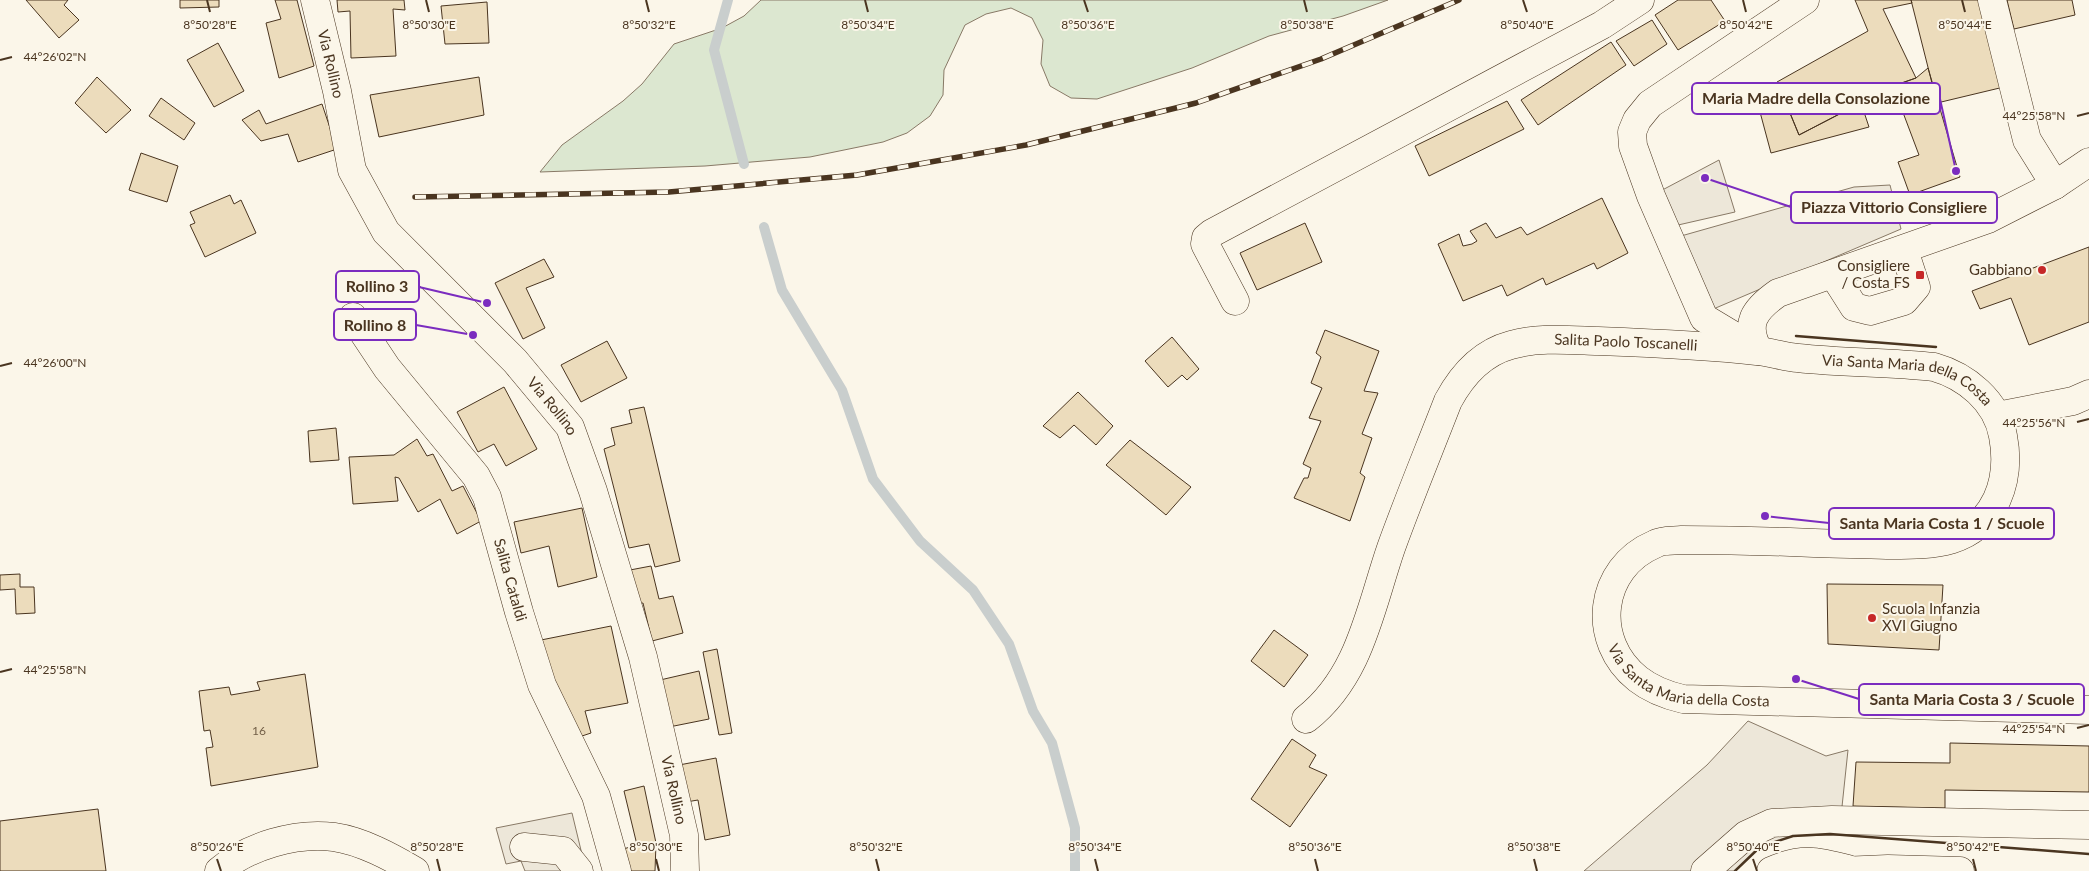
<svg xmlns="http://www.w3.org/2000/svg" width="2089" height="871" font-family="Lato,sans-serif">
	<rect width="100%" height="100%" fill="#fbf6e9"/>
	<path fill="#dce7d0" stroke="#887966" d="M 761,0 L 1388,0 L 1343,16 L 1269,36 L 1192,68 L 1097,99 L 1071,98 L 1050,86 L 1041,64 L 1043,40 L 1032,18 L 1011,8 L 986,14 L 965,25 L 944,70 L 943,95 L 930,116 L 907,133 L 883,142 L 810,157 L 705,166 L 540,172 L 562,145 L 623,101 L 642,84 L 674,44 L 722,28 L 744,16 Z"/>
	<path fill="#ede7d9" stroke="#887966" d="M 1719,160 L 1735,212 L 1665,228 L 1651,196 Z
		M 1890,185 L 1901,229 L 1711,310 L 1681,236 L 1854,187 Z
		M 1748,721 L 1826,756 L 1848,750 L 1839,835 L 1793,836 L 1760,847 L 1735,871 L 1584,871 L 1707,765 Z
		M 572,813 L 586,871 L 525,871 L 521,861 L 506,864 L 496,828 Z"/>
	<g fill="none" stroke-linecap="round" stroke-linejoin="round">
		<path stroke="#c9cecd" stroke-width="10" d="M 728,0 L 714,50 L 744,164
			M 764,227 L 782,290 L 842,390 L 873,479 L 920,541 L 973,590 L 1009,644 L 1033,711 L 1052,743 L 1075,828 L 1075,871"/>
	</g>
	<path fill="#ecdcbc" stroke="#4a3520" d="M 26,0 L 68,0 L 64,5 L 79,20 L 59,38 Z
		M 180,0 L 219,0 L 219,7 L 180,8 Z
		M 275,0 L 297,0 L 314,66 L 279,78 L 266,23 L 281,19 Z
		M 337,0 L 404,0 L 405,10 L 393,9 L 396,56 L 351,58 L 350,11 L 338,12 Z
		M 1678,0 L 1711,0 L 1725,21 L 1678,50 L 1655,15 Z
		M 1855,0 L 1911,0 L 1912,3 L 1883,9 L 1916,78 L 1893,86 L 1799,135 L 1777,82 L 1868,31 Z
		M 1911,0 L 1986,0 L 2008,86 L 1937,103 Z
		M 2007,0 L 2072,0 L 2075,15 L 2014,29 Z
		M 487,2 L 489,43 L 445,44 L 441,6 Z
		M 1652,20 L 1667,44 L 1634,66 L 1616,41 Z
		M 1611,42 L 1626,65 L 1538,125 L 1521,100 Z
		M 218,43 L 244,91 L 214,107 L 187,60 Z
		M 1928,68 L 1960,177 L 1910,195 L 1898,162 L 1919,155 L 1893,86 L 1916,78 Z
		M 97,77 L 131,110 L 106,133 L 75,103 Z
		M 479,77 L 484,115 L 379,137 L 370,95 Z
		M 161,98 L 195,123 L 184,140 L 149,116 Z
		M 1507,101 L 1524,129 L 1429,176 L 1415,146 Z
		M 1786,103 L 1799,135 L 1861,103 L 1869,127 L 1771,153 L 1760,112 Z
		M 322,104 L 337,149 L 298,162 L 288,134 L 261,141 L 242,120 L 259,110 L 266,124 Z
		M 141,153 L 178,166 L 167,202 L 129,190 Z
		M 230,195 L 234,204 L 241,200 L 256,233 L 205,257 L 190,225 L 195,223 L 190,212 Z
		M 1602,198 L 1628,253 L 1597,269 L 1594,263 L 1546,285 L 1543,278 L 1507,296 L 1502,285 L 1463,301 L 1438,244 L 1459,234 L 1463,246 L 1472,244 L 1477,241 L 1470,231 L 1486,223 L 1496,238 L 1521,227 L 1527,235 Z
		M 1305,223 L 1322,262 L 1257,290 L 1240,253 Z
		M 2089,247 L 2089,322 L 2029,345 L 2011,298 L 1980,309 L 1972,291 Z
		M 544,259 L 554,277 L 526,288 L 545,328 L 523,339 L 495,283 Z
		M 1325,330 L 1379,351 L 1364,391 L 1378,393 L 1362,434 L 1372,438 L 1360,473 L 1365,477 L 1350,521 L 1294,498 L 1304,478 L 1308,478 L 1311,468 L 1303,464 L 1321,421 L 1309,418 L 1322,388 L 1311,383 L 1321,357 L 1316,353 Z
		M 1172,337 L 1199,369 L 1187,380 L 1182,375 L 1168,387 L 1145,361 Z
		M 607,341 L 627,378 L 581,402 L 561,365 Z
		M 504,387 L 537,449 L 506,466 L 494,444 L 478,452 L 457,412 Z
		M 1078,392 L 1113,426 L 1096,445 L 1074,425 L 1060,438 L 1043,426 Z
		M 644,407 L 680,561 L 655,567 L 649,544 L 629,548 L 604,449 L 615,445 L 611,428 L 632,423 L 629,410 Z
		M 336,428 L 339,460 L 310,462 L 308,431 Z
		M 417,439 L 427,456 L 433,454 L 452,491 L 463,486 L 481,521 L 457,534 L 440,499 L 418,512 L 399,478 L 395,477 L 398,501 L 353,504 L 349,457 L 394,455 Z
		M 1130,440 L 1191,487 L 1166,515 L 1106,465 Z
		M 582,508 L 597,577 L 558,587 L 549,546 L 521,553 L 514,522 Z
		M 651,566 L 659,599 L 673,596 L 683,633 L 652,641 L 643,603 L 637,604 L 630,570 Z
		M 20,574 L 20,587 L 34,587 L 35,613 L 16,614 L 15,589 L 0,590 L 0,575 Z
		M 1827,584 L 1943,585 L 1939,650 L 1828,644 Z
		M 611,626 L 628,703 L 585,711 L 591,733 L 576,738 L 536,641 Z
		M 1274,630 L 1308,655 L 1284,687 L 1251,661 Z
		M 717,649 L 732,733 L 719,735 L 703,652 Z
		M 699,671 L 709,719 L 669,727 L 660,680 Z
		M 305,674 L 318,767 L 211,786 L 206,748 L 213,747 L 210,730 L 204,731 L 199,691 L 229,687 L 231,695 L 260,690 L 257,682 Z
		M 1292,739 L 1316,755 L 1309,767 L 1327,775 L 1290,827 L 1251,799 Z
		M 1950,743 L 2089,746 L 2089,792 L 1945,790 L 1945,808 L 1853,806 L 1856,762 L 1950,763 Z
		M 716,758 L 730,835 L 705,840 L 698,800 L 686,802 L 679,765 Z
		M 644,786 L 656,843 L 655,871 L 627,871 L 620,850 L 637,845 L 624,791 Z
		M 98,809 L 106,871 L 0,871 L 0,821 Z"/>
	<g fill="none" stroke-linecap="round" stroke-linejoin="round">
		<defs>
			<g id="minor">
				<path id="s1" d="M 315,0 L 337,91 L 352,170 L 386,232 L 515,361 L 570,427 L 593,491 L 643,657 L 684,835 L 685,871"/>
				<path d="M 1992,0 L 2027,140 L 2055,185"/>
				<path d="M 1833,274 L 1854,307 L 1870,311 L 1904,301 L 1916,287 L 1904,250"/>
				<path d="M 1235,301 L 1205,244 L 1206,238 L 1212,233 L 1602,25 L 1640,0"/>
				<path id="s2" d="M 353,317 L 387,368 L 476,476 L 487,497 L 519,612 L 542,685 L 596,796 L 617,871"/>
				<path d="M 1754,348 L 1704,318 L 1651,196 L 1633,146 L 1632,132 L 1637,120 L 1650,104 L 1805,0"/>
				<path d="M 1759,351 C 1743,324 1755,309 1778,293 L 1988,219 L 2055,185 L 2089,162"/>
				<path d="M 1997,416 L 2073,401 L 2089,394"/>
				<path id="s3" d="M 1306,719 C 1360,677 1370,609 1391,548 C 1409,498 1429,450 1448,401 C 1462,375 1481,353 1511,345 C 1539,337 1569,340 1598,341 C 1651,343 1704,345 1757,351 C 1771,352 1784,357 1798,358 C 1843,363 1889,362 1934,367 C 1966,376 1997,401 2003,436 C 2007,457 2006,479 1997,499 C 1975,546 1932,545 1887,545 C 1862,544 1839,544 1814,543 C 1770,541 1726,540 1682,540 C 1673,541 1662,540 1655,544 C 1598,568 1590,641 1638,679 C 1652,690 1666,695 1683,699 L 2089,710"/>
				<path d="M 524,847 L 563,851 L 579,871"/>
				<path d="M 219,871 C 248,846 296,832 334,837 C 362,841 391,857 415,871"/>
				<path d="M 1705,871 L 1746,835 L 1772,823 L 1832,820 L 2089,825"/>
				<path d="M 1771,871 C 1801,857 1817,861 1848,869"/>
				<path d="M 1841,871 L 1888,869 L 1960,871"/>
			</g>
		</defs>
		<use href="#minor" stroke="#4a3520" stroke-width="29"/>
		<use href="#minor" stroke="#fbf6e9" stroke-width="28"/>
		<defs>
			<path id="rail" d="M 415,197 L 669,192 L 857,175 L 1026,145 L 1196,103 L 1321,59 L 1459,0"/>
		</defs>
		<use href="#rail" stroke="#4a3520" stroke-width="5.5"/>
		<use href="#rail" stroke="#fbf6e9" stroke-width="4" stroke-dasharray="11" stroke-linecap="butt"/>
		<path stroke="#4a3520" stroke-width="2.5" d="M 1796,336 L 1936,347
			M 1735,871 L 1760,847 L 1793,836 L 1830,834 L 2089,854"/>
	</g>
	<path fill="none" stroke="#4a3520" stroke-width="2" d="M 207,0 L 210,12M 426,0 L 429,12M 646,0 L 649,12M 865,0 L 868,12M 1084,0 L 1088,12M 1304,0 L 1307,12M 1523,0 L 1527,12M 1743,0 L 1746,12M 1962,0 L 1965,12M 0,60 L 12,57M 2077,116 L 2089,113M 0,366 L 12,363M 2077,422 L 2089,419M 0,672 L 12,669M 2077,728 L 2089,725M 217,859 L 221,871M 437,859 L 440,871M 656,859 L 659,871M 876,859 L 879,871M 1095,859 L 1098,871M 1315,859 L 1318,871M 1534,859 L 1537,871M 1753,859 L 1757,871M 1973,859 L 1976,871"/>
	<g fill="#c62828" stroke="#fbf6e9" stroke-width="2">
		<circle cx="2042" cy="270" r="5"/>
		<rect x="1915" y="270" width="10" height="10" rx="2.5"/>
		<circle cx="1872" cy="618" r="5"/>
	</g>
	<g text-anchor="middle" stroke-width="4" stroke-linejoin="round" paint-order="stroke">
		<g font-size="12" fill="#725f47">
			<text x="259" y="735">16</text>
		</g>
		<g font-size="15" fill="#4a3520" stroke="#fbf6e9">
			<text dy="5" stroke="none"><textPath href="#s1" startOffset="66">Via Rollino</textPath></text>
			<text dy="5" stroke="none"><textPath href="#s3" startOffset="554">Salita Paolo Toscanelli</textPath></text>
			<text dy="5" stroke="none"><textPath href="#s3" startOffset="841">Via Santa Maria della Costa</textPath></text>
			<text dy="5" stroke="none"><textPath href="#s1" startOffset="486">Via Rollino</textPath></text>
			<text dy="5" stroke="none"><textPath href="#s2" startOffset="311">Salita Cataldi</textPath></text>
			<text dy="5" stroke="none"><textPath href="#s3" startOffset="1602">Via Santa Maria della Costa</textPath></text>
			<text dy="5" stroke="none"><textPath href="#s1" startOffset="891">Via Rollino</textPath></text>
		</g>
		<g font-size="15" fill="#4a3520" stroke="#fbf6e9" text-anchor="end">
			<text x="1910" y="271">Consigliere<tspan x="1910" dy="17">/ Costa FS</tspan></text>
			<text x="2032" y="275">Gabbiano</text>
			<text x="1882" y="614" text-anchor="start">Scuola Infanzia<tspan x="1882" dy="17">XVI Giugno</tspan></text>
		</g>
	</g>
	<g font-size="12" text-anchor="middle" fill="#4a3520" stroke="#fbf6e9" stroke-width="4" stroke-linejoin="round" paint-order="stroke">
		<text x="210" y="29">8°50'28"E</text>
		<text x="429" y="29">8°50'30"E</text>
		<text x="649" y="29">8°50'32"E</text>
		<text x="868" y="29">8°50'34"E</text>
		<text x="1088" y="29">8°50'36"E</text>
		<text x="1307" y="29">8°50'38"E</text>
		<text x="1527" y="29">8°50'40"E</text>
		<text x="1746" y="29">8°50'42"E</text>
		<text x="1965" y="29">8°50'44"E</text>
		<text x="55" y="61">44°26'02"N</text>
		<text x="2034" y="120">44°25'58"N</text>
		<text x="55" y="367">44°26'00"N</text>
		<text x="2034" y="427">44°25'56"N</text>
		<text x="55" y="674">44°25'58"N</text>
		<text x="2034" y="733">44°25'54"N</text>
		<text x="217" y="851">8°50'26"E</text>
		<text x="437" y="851">8°50'28"E</text>
		<text x="656" y="851">8°50'30"E</text>
		<text x="876" y="851">8°50'32"E</text>
		<text x="1095" y="851">8°50'34"E</text>
		<text x="1315" y="851">8°50'36"E</text>
		<text x="1534" y="851">8°50'38"E</text>
		<text x="1753" y="851">8°50'40"E</text>
		<text x="1973" y="851">8°50'42"E</text>
	</g>
	<path fill="none" stroke="#7b2cbf" stroke-width="2" d="M1956 171L1940 99M1705 178L1791 207M487 303L419 287M473 335L416 325M1765 516L1829 523M1796 679L1859 699"/>
	<g fill="#7b2cbf" stroke="#fbf6e9" stroke-width="2">
		<circle cx="1956" cy="171" r="5"/>
		<circle cx="1705" cy="178" r="5"/>
		<circle cx="487" cy="303" r="5"/>
		<circle cx="473" cy="335" r="5"/>
		<circle cx="1765" cy="516" r="5"/>
		<circle cx="1796" cy="679" r="5"/>
	</g>
	<g fill="#fbf6e9" stroke="#7b2cbf" stroke-width="2">
		<rect x="1692" y="83" width="248" height="31" rx="5"/>
		<rect x="1791" y="192" width="206" height="31" rx="5"/>
		<rect x="336" y="271" width="83" height="31" rx="5"/>
		<rect x="334" y="309" width="82" height="31" rx="5"/>
		<rect x="1829" y="508" width="225" height="31" rx="5"/>
		<rect x="1859" y="684" width="225" height="31" rx="5"/>
	</g>
	<g font-size="16" text-anchor="middle" font-weight="bold" fill="#4a3520">
		<text x="1816" y="104">Maria Madre della Consolazione</text>
		<text x="1894" y="213">Piazza Vittorio Consigliere</text>
		<text x="377" y="292">Rollino 3</text>
		<text x="375" y="331">Rollino 8</text>
		<text x="1942" y="529">Santa Maria Costa 1 / Scuole</text>
		<text x="1972" y="705">Santa Maria Costa 3 / Scuole</text>
	</g>
</svg>
